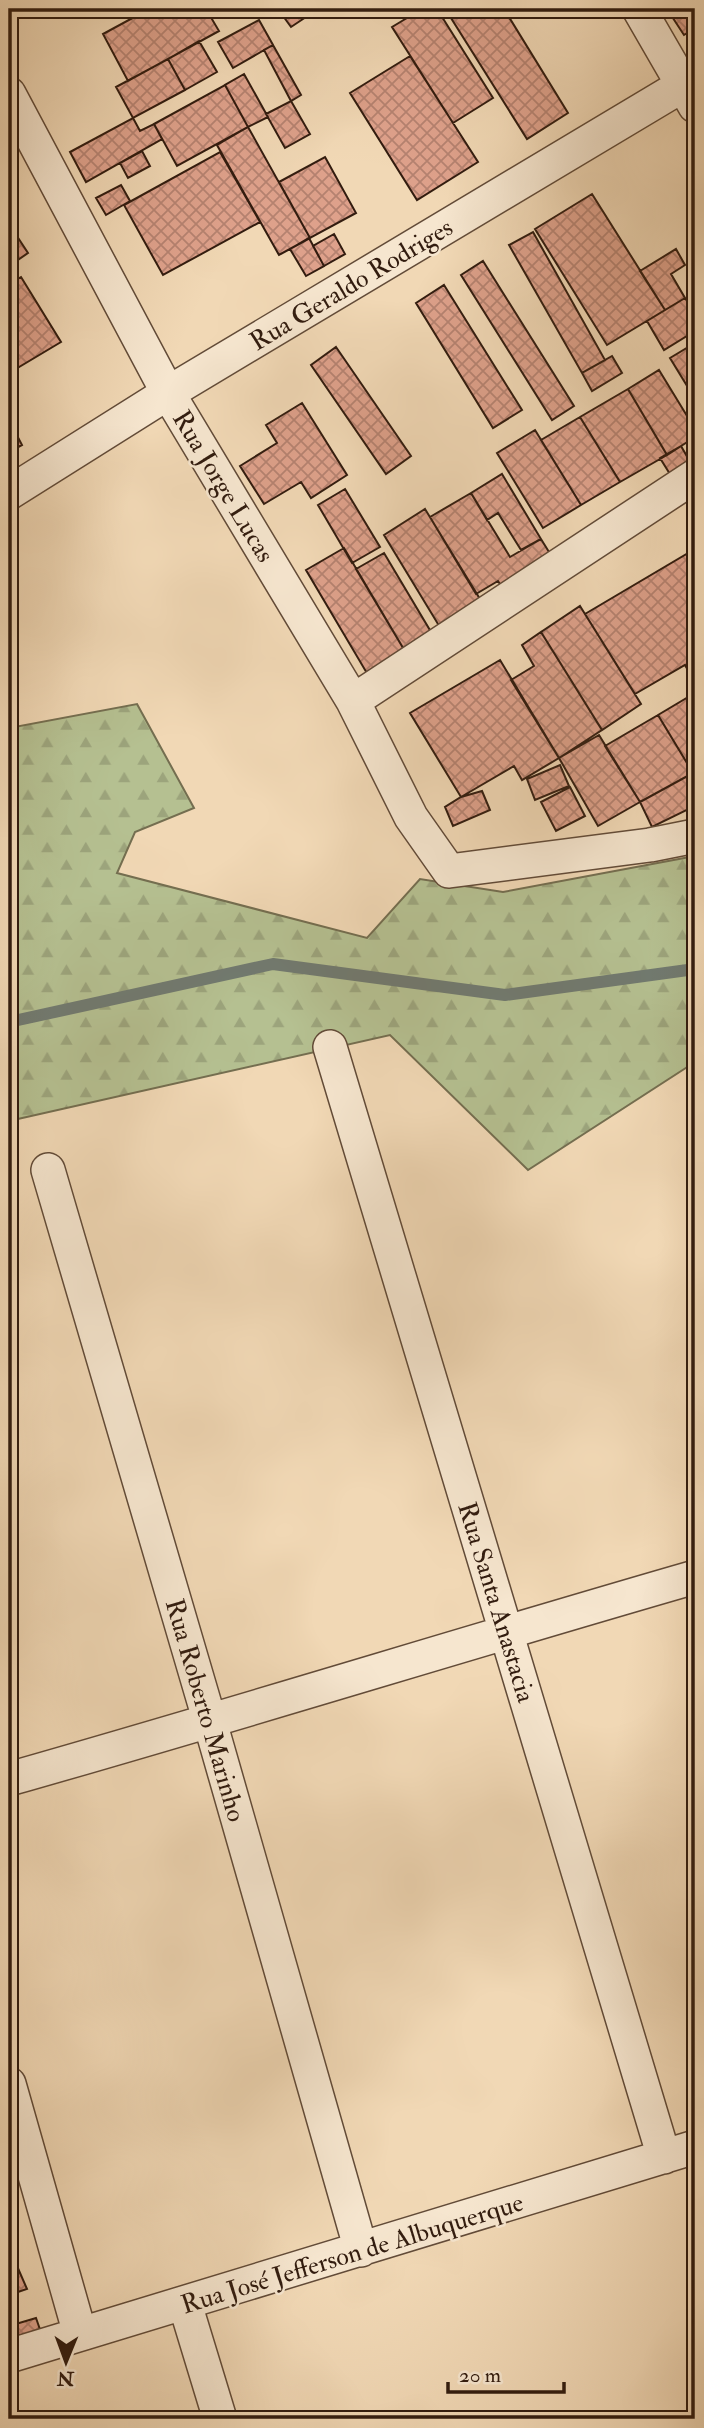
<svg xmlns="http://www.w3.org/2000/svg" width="704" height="2428" font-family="'IM FELL Double Pica',serif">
	<defs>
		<pattern id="forest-firs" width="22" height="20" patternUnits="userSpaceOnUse" patternTransform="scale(1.75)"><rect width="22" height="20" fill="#b5c091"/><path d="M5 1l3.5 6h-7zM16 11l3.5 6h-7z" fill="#9ca47c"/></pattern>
		<pattern id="building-cross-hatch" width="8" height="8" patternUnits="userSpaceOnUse" patternTransform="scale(1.75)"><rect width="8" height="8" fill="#dea18b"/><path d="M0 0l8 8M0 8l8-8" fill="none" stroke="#b58270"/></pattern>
	</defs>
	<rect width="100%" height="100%" fill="#f1d8b5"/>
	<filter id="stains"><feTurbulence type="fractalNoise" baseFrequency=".00286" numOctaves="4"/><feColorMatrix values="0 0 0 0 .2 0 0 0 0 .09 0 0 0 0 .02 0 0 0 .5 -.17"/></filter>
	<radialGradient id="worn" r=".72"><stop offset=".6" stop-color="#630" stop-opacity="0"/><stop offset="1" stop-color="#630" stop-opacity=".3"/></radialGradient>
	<path fill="url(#forest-firs)" stroke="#746e50" stroke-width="2" d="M 137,704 L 194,808 L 135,832 L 117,873 L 367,938 L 420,879 L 503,892 L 695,856 L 695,1062 L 528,1170 L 390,1035 L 9,1121 L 9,728 Z"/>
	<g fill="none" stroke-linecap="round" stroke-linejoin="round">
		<path stroke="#717a70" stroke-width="12" d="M 9,1022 L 273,964 L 505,995 L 695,969"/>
	</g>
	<path fill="url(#building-cross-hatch)" stroke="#321c0f" stroke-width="2" d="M 149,9 L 181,9 L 183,13 L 191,9 L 206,9 L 219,31 L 128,81 L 103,34 Z
		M 278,9 L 318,9 L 291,27 Z
		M 399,9 L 422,9 L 405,19 Z
		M 422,9 L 437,9 L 493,98 L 453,123 L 392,27 Z
		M 466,9 L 504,9 L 568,113 L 527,139 L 451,18 Z
		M 667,9 L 695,9 L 695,28 L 684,35 Z
		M 259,20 L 273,45 L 233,68 L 218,42 Z
		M 199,41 L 217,72 L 185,90 L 168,59 Z
		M 273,45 L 301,95 L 291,101 L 264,50 Z
		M 410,56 L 478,162 L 417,200 L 350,93 Z
		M 168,59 L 185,90 L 133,118 L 116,87 Z
		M 244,74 L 268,117 L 248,127 L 225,85 Z
		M 225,85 L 248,127 L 177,166 L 154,124 Z
		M 291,101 L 310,134 L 285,148 L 266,114 Z
		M 133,118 L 140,131 L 154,124 L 162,139 L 86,182 L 70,152 Z
		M 248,127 L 310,238 L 279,255 L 217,145 Z
		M 142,151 L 150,166 L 128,178 L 120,163 Z
		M 220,152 L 260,222 L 163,275 L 124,205 Z
		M 325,157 L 356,213 L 310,238 L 279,182 Z
		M 121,185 L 130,201 L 106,215 L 96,198 Z
		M 592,194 L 665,310 L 607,345 L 535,229 Z
		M 9,224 L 28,253 L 9,266 Z
		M 533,232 L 605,360 L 582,373 L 509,245 Z
		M 334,234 L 345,254 L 324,266 L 313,246 Z
		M 309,238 L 324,266 L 306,276 L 290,249 Z
		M 676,249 L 685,265 L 671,274 L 685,298 L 665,310 L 640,271 Z
		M 483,261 L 574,406 L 552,420 L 461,275 Z
		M 21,277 L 61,342 L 9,373 L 9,284 Z
		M 444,285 L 522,410 L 493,428 L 416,303 Z
		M 685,298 L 695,313 L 695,331 L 664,350 L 647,321 Z
		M 695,343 L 695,399 L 670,358 Z
		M 336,347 L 411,456 L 386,474 L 311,365 Z
		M 612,356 L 622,373 L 592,391 L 582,373 Z
		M 659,370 L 695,429 L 695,437 L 667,455 L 628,389 Z
		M 628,389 L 667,455 L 620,482 L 580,417 Z
		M 302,403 L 347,475 L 311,498 L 301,482 L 264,504 L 240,466 L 277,443 L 266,425 Z
		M 580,417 L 620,482 L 581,505 L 541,440 Z
		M 9,420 L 22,445 L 9,452 Z
		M 535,430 L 581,505 L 543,528 L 497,453 Z
		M 681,446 L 693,467 L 673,479 L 660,458 Z
		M 502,474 L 541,539 L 521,550 L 498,513 L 487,520 L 471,493 Z
		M 345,489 L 380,547 L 352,563 L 318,505 Z
		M 471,493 L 510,557 L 541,539 L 557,565 L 507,595 L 498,581 L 476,594 L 430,517 Z
		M 425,509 L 483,604 L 441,629 L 384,535 Z
		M 344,548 L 406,653 L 368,675 L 306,570 Z
		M 695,549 L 695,683 L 685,665 L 635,694 L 585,614 Z
		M 384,553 L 434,637 L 406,653 L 356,569 Z
		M 580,606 L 641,704 L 602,730 L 541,632 Z
		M 541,632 L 602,730 L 559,758 L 511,680 L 534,666 L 522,645 Z
		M 500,660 L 559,758 L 522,780 L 514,766 L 461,797 L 410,713 Z
		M 695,693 L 695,771 L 693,773 L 658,715 Z
		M 658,715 L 693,773 L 640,802 L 605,746 Z
		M 599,735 L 640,802 L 598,826 L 559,758 Z
		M 560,765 L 569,786 L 535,800 L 527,779 Z
		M 693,773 L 695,777 L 695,806 L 652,827 L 640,802 Z
		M 570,787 L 585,816 L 556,831 L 541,802 Z
		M 482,791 L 490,810 L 453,826 L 445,807 L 461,797 Z
		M 9,2235 L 17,2266 L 9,2268 Z
		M 17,2266 L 27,2289 L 9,2295 L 9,2268 Z
		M 9,2295 L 18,2323 L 9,2326 Z
		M 36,2318 L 44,2341 L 9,2353 L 9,2326 Z"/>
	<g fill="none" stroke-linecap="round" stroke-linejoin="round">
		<defs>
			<path id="minor" d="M 639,9 L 695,106
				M 9,94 L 168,393 L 353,701 L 411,817 L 449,871 L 650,845 L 695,836
				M 9,493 L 168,393 L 695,78
				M 353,701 L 695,476
				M 330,1047 L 664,2157
				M 48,1170 L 210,1722 L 361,2250
				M 9,1779 C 238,1714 466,1643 695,1577
				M 9,2084 L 80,2334
				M 185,2304 L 220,2419
				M 9,2356 L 695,2147"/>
		</defs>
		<use href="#minor" stroke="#624b38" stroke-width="36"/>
		<use href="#minor" stroke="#f6e6cf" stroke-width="33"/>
	</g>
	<g text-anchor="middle" stroke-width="5" stroke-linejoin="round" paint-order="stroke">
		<g font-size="26" fill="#321c0f" stroke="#f6e6cf">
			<text transform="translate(351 284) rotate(-31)" y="9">Rua Geraldo Rodriges</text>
			<text transform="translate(224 486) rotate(59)" y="9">Rua Jorge Lucas</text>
			<text transform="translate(497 1602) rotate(73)" y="9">Rua Santa Anastacia</text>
			<text transform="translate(206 1710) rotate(74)" y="9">Rua Roberto Marinho</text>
			<text transform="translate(352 2253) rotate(-17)" y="9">Rua José Jefferson de Albuquerque</text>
		</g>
	</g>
	<rect width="704" height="2428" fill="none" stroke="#f1d8b5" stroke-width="35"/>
	<rect x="10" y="10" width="683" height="2407" fill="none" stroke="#321c0f" stroke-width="3.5"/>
	<rect x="18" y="18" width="669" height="2393" fill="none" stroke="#321c0f" stroke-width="2"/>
	<g transform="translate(66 2362) rotate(181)" stroke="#f6e6cf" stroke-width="5" paint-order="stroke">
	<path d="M0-5L12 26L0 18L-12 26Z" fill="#321c0f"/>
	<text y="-10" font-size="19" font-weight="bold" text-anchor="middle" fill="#321c0f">N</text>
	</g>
	<path d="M448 2382v10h116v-10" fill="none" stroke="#321c0f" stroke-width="3.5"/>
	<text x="459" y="2382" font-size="21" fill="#321c0f" stroke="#f6e6cf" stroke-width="5" paint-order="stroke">20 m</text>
	<rect width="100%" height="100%" filter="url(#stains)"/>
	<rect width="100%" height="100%" fill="url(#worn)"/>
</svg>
